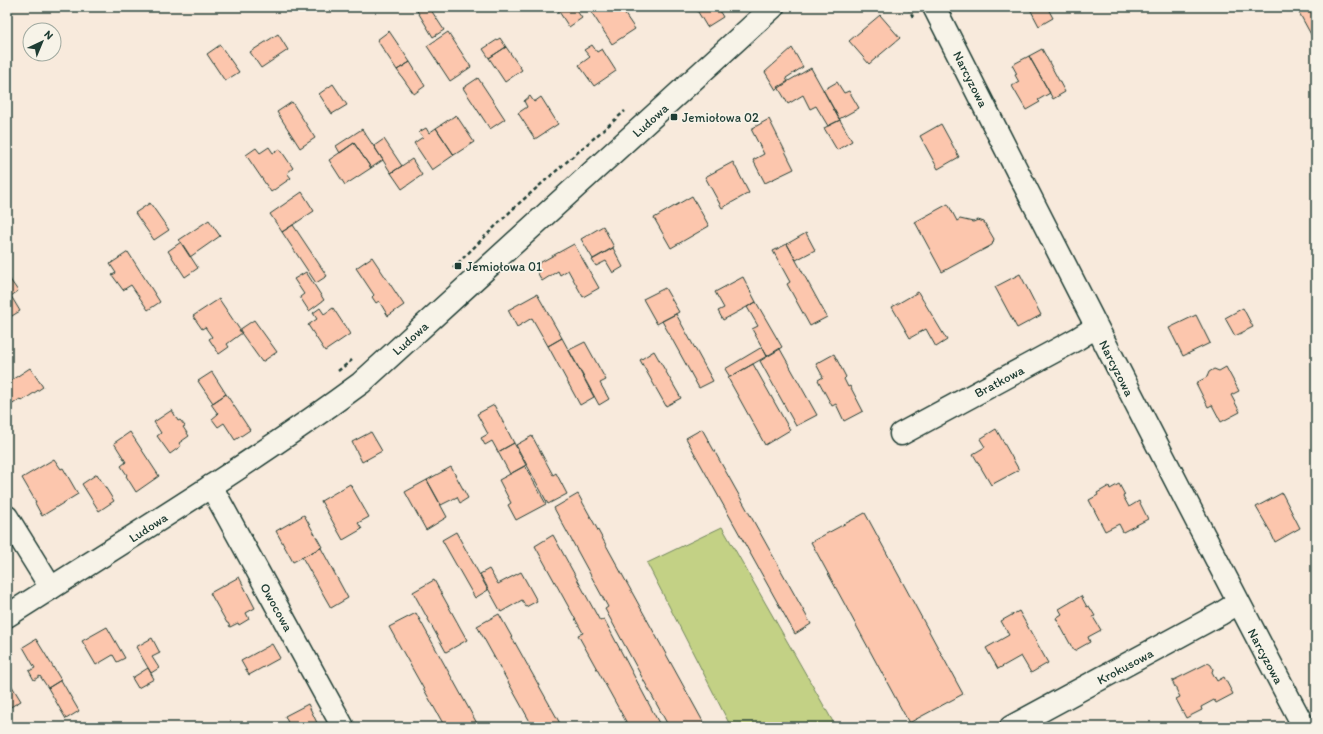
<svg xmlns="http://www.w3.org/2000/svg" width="1323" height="734" font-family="Itim,sans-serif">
	<rect width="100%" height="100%" fill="#f8eadc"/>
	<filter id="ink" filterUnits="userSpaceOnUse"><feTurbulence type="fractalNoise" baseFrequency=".025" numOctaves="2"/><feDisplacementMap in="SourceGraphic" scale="8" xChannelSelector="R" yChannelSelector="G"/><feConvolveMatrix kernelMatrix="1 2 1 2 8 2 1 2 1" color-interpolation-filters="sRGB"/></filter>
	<g filter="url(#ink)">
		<path fill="#c3d185" stroke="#71875c" d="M 722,527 L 836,727 L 731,727 L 647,563 Z"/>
		<path fill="#fcc6ad" stroke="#1f3d34" d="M 420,7 L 429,7 L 444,30 L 433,37 L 416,9 Z
			M 556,7 L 574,7 L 582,18 L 569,27 Z
			M 588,7 L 601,7 L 602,8 L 604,7 L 620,7 L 635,29 L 612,44 Z
			M 695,7 L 717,7 L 723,17 L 707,27 Z
			M 1029,7 L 1047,7 L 1053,18 L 1039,26 Z
			M 1296,7 L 1316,7 L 1316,39 L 1314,40 Z
			M 880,15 L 900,38 L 869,64 L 849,41 Z
			M 389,31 L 410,62 L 397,70 L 377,40 Z
			M 448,32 L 471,67 L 450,81 L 427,46 Z
			M 278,34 L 288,50 L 261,68 L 250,52 Z
			M 500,38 L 506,47 L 489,58 L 483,49 Z
			M 220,45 L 239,72 L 225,81 L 207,54 Z
			M 592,45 L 597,52 L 602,49 L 616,71 L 594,86 L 579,65 L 590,57 L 584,50 Z
			M 506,47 L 522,70 L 505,82 L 489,58 Z
			M 792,48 L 803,67 L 786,78 L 788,82 L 776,90 L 765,72 Z
			M 1042,49 L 1065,92 L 1053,99 L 1029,56 Z
			M 1029,56 L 1050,93 L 1038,100 L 1040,102 L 1026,110 L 1012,86 L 1019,82 L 1015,75 L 1017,74 L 1012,65 Z
			M 410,62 L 425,86 L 414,94 L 397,70 Z
			M 811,68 L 840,120 L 828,126 L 816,106 L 810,109 L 803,95 L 788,104 L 778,87 Z
			M 478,78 L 505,119 L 490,129 L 463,88 Z
			M 837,82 L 844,93 L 849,91 L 859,108 L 839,119 L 823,90 Z
			M 333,84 L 347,105 L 332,114 L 319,94 Z
			M 530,96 L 534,102 L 541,97 L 558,124 L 535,139 L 518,113 L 527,107 L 524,101 Z
			M 292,102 L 315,138 L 300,148 L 277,112 Z
			M 456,115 L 474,142 L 454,155 L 436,128 Z
			M 769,119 L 794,169 L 765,183 L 753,160 L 764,154 L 751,129 Z
			M 840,120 L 852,141 L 837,150 L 824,128 Z
			M 941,124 L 959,157 L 938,169 L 920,136 Z
			M 426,128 L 429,133 L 436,128 L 454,155 L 432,170 L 414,143 L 423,137 L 419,132 Z
			M 362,129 L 383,160 L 371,168 L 354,143 L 340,153 L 336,146 Z
			M 384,139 L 402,166 L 391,173 L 374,146 Z
			M 354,143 L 371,168 L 345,185 L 329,160 Z
			M 269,147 L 273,153 L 280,149 L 293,168 L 287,173 L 291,178 L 271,192 L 246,155 L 256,148 L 260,153 Z
			M 412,159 L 422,175 L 402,189 L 391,173 Z
			M 733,162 L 749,193 L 722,208 L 705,177 Z
			M 302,192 L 314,211 L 282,232 L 270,214 Z
			M 692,196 L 709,226 L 671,248 L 654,218 Z
			M 150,203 L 169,230 L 154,240 L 135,213 Z
			M 948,204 L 957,221 L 960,219 L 973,222 L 978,220 L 984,222 L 994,239 L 992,245 L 942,272 L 915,222 Z
			M 209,220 L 220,236 L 190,257 L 179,240 Z
			M 293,225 L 327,276 L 316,283 L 282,232 Z
			M 603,226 L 614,247 L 593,259 L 581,239 Z
			M 806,233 L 815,250 L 796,260 L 787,244 Z
			M 181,242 L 198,268 L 185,277 L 168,251 Z
			M 574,244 L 599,288 L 583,297 L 568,270 L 560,275 L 558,271 L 542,281 L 534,266 Z
			M 787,244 L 827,317 L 810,326 L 787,284 L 790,282 L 773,251 Z
			M 613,248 L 623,267 L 613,273 L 606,261 L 596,266 L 592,260 Z
			M 128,252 L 160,302 L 148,310 L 131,285 L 123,290 L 112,275 L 116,273 L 110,264 Z
			M 372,257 L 404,305 L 388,316 L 379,301 L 376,303 L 372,297 L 374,295 L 356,268 Z
			M 306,272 L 324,300 L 309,311 L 300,297 L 304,294 L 294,279 Z
			M 1020,274 L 1041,315 L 1017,328 L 995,287 Z
			M 743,277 L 756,302 L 723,320 L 718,311 L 724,308 L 715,292 Z
			M 9,278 L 18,291 L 7,299 L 7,279 Z
			M 665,288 L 679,312 L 657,324 L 643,299 Z
			M 918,292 L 947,340 L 936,347 L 926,329 L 910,338 L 892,307 Z
			M 537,294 L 562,338 L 548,346 L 532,318 L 517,327 L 508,310 Z
			M 11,296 L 20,311 L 7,319 L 7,299 Z
			M 219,299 L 242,333 L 227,344 L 229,347 L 219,354 L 209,339 L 212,337 L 205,327 L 202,329 L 193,316 Z
			M 756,302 L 782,347 L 767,356 L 752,329 L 758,326 L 747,307 Z
			M 320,308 L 324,314 L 333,308 L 350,334 L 325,351 L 308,325 L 317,319 L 313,313 Z
			M 1243,308 L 1253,327 L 1235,336 L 1225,318 Z
			M 676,314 L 713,381 L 699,388 L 662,321 Z
			M 1196,315 L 1210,343 L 1183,356 L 1169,328 Z
			M 254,320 L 277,352 L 262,362 L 239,330 Z
			M 562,338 L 594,397 L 580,405 L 548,346 Z
			M 585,342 L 606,380 L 600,383 L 609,399 L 599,405 L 569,350 Z
			M 762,347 L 767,356 L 730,377 L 725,369 Z
			M 780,349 L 817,415 L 796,426 L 760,361 Z
			M 654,351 L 681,398 L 666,406 L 640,360 Z
			M 834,354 L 846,377 L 844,379 L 848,387 L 850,386 L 863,411 L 844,421 L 836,404 L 832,406 L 818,380 L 823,377 L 816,364 Z
			M 753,364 L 790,430 L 765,445 L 728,378 Z
			M 1226,367 L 1239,391 L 1231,395 L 1240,412 L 1221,422 L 1212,405 L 1208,407 L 1196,383 L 1207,377 L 1209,372 L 1214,369 L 1219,371 Z
			M 30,368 L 43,387 L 22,401 L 20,399 L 7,408 L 7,383 Z
			M 212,372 L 226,394 L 213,403 L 198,381 Z
			M 226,394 L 250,430 L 235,440 L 224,423 L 218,427 L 212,419 L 218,414 L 211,404 Z
			M 494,405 L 514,443 L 498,452 L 492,441 L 485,445 L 481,438 L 488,434 L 477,414 Z
			M 172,410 L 178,421 L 180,420 L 185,426 L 183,427 L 189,436 L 179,443 L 181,446 L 170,454 L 157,436 L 161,433 L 154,422 Z
			M 702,429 L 811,624 L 795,634 L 686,438 Z
			M 996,429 L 1019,470 L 991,485 L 973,454 L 985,447 L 980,439 Z
			M 130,432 L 159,476 L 136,492 L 126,476 L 127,475 L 121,466 L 126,462 L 114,443 Z
			M 371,432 L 382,451 L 362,462 L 352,442 Z
			M 532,436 L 553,475 L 556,473 L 567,494 L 548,504 L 516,445 Z
			M 514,443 L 526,465 L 510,474 L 498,452 Z
			M 54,459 L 61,469 L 63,468 L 78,494 L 42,516 L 35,503 L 36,502 L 22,478 Z
			M 525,466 L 546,504 L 516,520 L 508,505 L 511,503 L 499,480 Z
			M 451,467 L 468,498 L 460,503 L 457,497 L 441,505 L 427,480 Z
			M 97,474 L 114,501 L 99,511 L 82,484 Z
			M 427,480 L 447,517 L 426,530 L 405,492 Z
			M 350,484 L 369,517 L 358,523 L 362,529 L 343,540 L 321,501 Z
			M 1119,484 L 1125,495 L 1123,496 L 1129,507 L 1139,501 L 1148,519 L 1123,532 L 1119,524 L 1105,531 L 1089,500 L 1098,495 L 1097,493 L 1109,486 L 1110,489 Z
			M 1282,493 L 1300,528 L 1275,542 L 1270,531 L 1256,507 Z
			M 578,494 L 706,727 L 669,727 L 605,609 L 608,607 L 554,508 Z
			M 865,513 L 963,694 L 909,723 L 811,542 Z
			M 304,515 L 322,547 L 293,562 L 276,531 Z
			M 456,532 L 488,590 L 475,598 L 442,540 Z
			M 553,535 L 600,621 L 604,619 L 661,727 L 629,727 L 578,635 L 583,633 L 535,546 Z
			M 321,548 L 348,598 L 331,608 L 302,557 Z
			M 489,569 L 498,584 L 521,572 L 537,601 L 526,607 L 522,600 L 501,612 L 480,574 Z
			M 239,577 L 255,608 L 246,613 L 249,619 L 239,625 L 238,623 L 230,627 L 228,623 L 227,623 L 210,593 Z
			M 434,580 L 467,640 L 446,652 L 413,592 Z
			M 1081,596 L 1087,607 L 1089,606 L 1095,616 L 1093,617 L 1101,630 L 1088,637 L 1090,642 L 1074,651 L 1056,618 L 1062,614 L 1059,609 Z
			M 1019,611 L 1048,663 L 1031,673 L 1021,656 L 998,669 L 986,648 L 1009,635 L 1001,621 Z
			M 416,613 L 479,727 L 445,727 L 389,627 Z
			M 499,614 L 562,727 L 533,727 L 477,626 Z
			M 107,627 L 125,658 L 117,662 L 113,655 L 96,665 L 82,641 Z
			M 152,638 L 160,653 L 152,657 L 159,668 L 151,673 L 136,647 Z
			M 36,639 L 61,680 L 48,688 L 40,676 L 34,680 L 29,671 L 35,668 L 23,647 Z
			M 272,644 L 280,658 L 249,675 L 241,661 Z
			M 1208,663 L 1211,665 L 1213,669 L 1212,672 L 1217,681 L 1224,677 L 1233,694 L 1216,703 L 1214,700 L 1201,707 L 1202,710 L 1186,718 L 1176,699 L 1180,697 L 1172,681 Z
			M 148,668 L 154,679 L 138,688 L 132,678 Z
			M 7,678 L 21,701 L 7,709 Z
			M 61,680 L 79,711 L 66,719 L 48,688 Z
			M 308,704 L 319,727 L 290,727 L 285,716 Z"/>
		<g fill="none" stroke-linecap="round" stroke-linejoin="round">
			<defs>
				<path id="minor" d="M 934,7 C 1056,248 1178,488 1304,727
					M 901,434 L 1077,339 L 1096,327
					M 211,486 L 343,727
					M 7,517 L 51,588
					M 1011,727 L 1220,614 L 1238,603"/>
				<path id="major" d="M 7,616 C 126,540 247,467 361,383 L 773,7"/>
			</defs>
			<use href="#minor" stroke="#1f3d34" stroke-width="25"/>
			<use href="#major" stroke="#1f3d34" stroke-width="25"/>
			<path stroke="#1f3d34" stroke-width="2.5" stroke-dasharray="4 3" stroke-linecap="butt" d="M 908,7 L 913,17
				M 453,268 L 516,206 L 625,111
				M 338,371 L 352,360"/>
			<use href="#minor" stroke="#f7f3e8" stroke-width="22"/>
			<use href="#major" stroke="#f7f3e8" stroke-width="22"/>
		</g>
	</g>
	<g fill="#1f3d34" stroke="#f7f3e8" stroke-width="1.5">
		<rect x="670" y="113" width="8" height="8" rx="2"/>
		<rect x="454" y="262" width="8" height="8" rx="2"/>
	</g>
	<g text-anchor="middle" stroke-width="3.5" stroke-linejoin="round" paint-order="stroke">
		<g font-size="13" fill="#1f3d34" stroke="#f7f3e8">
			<text transform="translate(971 79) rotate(63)" y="5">Narcyzowa</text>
			<text transform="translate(650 120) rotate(-42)" y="5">Ludowa</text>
			<text transform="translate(410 338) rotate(-42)" y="5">Ludowa</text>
			<text transform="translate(1117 368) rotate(63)" y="5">Narcyzowa</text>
			<text transform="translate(999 381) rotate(-28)" y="5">Bratkowa</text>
			<text transform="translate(148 527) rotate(-33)" y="5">Ludowa</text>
			<text transform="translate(277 607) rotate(61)" y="5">Owocowa</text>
			<text transform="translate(1266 656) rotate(62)" y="5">Narcyzowa</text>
			<text transform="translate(1125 666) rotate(-28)" y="5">Krokusowa</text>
		</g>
		<g font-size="13" fill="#1f3d34" stroke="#f7f3e8" text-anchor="start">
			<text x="682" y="122">Jemiołowa 02</text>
			<text x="466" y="271">Jemiołowa 01</text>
		</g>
	</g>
	<rect width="1323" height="734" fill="none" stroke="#f7f3e8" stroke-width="24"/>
	<rect x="12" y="12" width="1299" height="710" fill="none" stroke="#1f3d34" stroke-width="1.5" filter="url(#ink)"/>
	<g transform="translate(42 42) rotate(44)"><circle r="19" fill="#f7f3e8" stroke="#a1aaa0"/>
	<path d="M0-3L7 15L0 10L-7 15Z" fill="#1f3d34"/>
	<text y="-6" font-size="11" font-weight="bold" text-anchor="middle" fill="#1f3d34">N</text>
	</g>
</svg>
